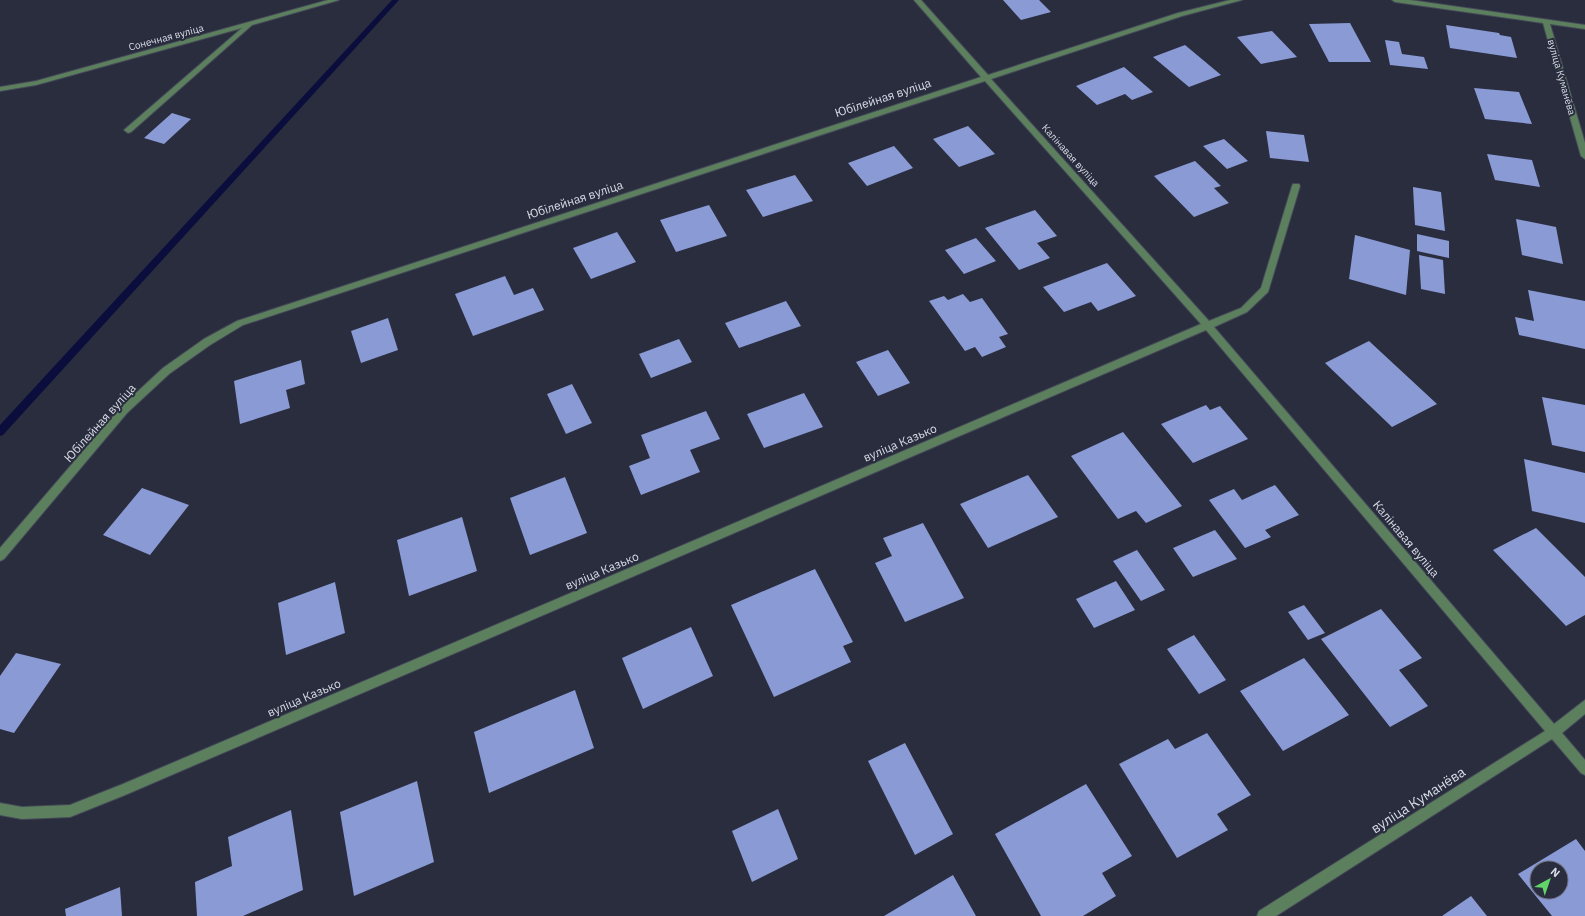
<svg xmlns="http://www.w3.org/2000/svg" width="1585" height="916" font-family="'IBM Plex Sans',sans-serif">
	<rect width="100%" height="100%" fill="#292d3e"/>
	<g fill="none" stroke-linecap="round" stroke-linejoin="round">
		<path fill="#0b0e3d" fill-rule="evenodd" d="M 392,0 L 399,0 L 3,435 L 0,436 L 0,425 Z"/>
	</g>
	<path fill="#8a9ad5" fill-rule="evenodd" d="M 1003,0 L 1039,0 L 1051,12 L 1021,20 Z
		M 1350,23 L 1371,62 L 1329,62 L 1309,24 Z
		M 1446,25 L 1499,33 L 1500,35 L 1511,37 L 1517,58 L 1450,48 Z
		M 1272,31 L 1297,57 L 1261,64 L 1237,37 Z
		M 1385,40 L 1399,42 L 1402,54 L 1424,57 L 1428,69 L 1390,65 Z
		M 1185,45 L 1221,75 L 1189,87 L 1153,57 Z
		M 1124,67 L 1153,92 L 1132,100 L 1125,94 L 1097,105 L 1076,86 Z
		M 1474,88 L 1519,92 L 1532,124 L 1485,119 Z
		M 172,113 L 191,119 L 164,144 L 144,138 Z
		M 968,126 L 995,154 L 959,167 L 933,139 Z
		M 1266,131 L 1304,135 L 1309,162 L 1270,158 Z
		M 1224,139 L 1248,161 L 1227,169 L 1203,146 Z
		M 894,146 L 913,168 L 867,186 L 848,163 Z
		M 1487,154 L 1532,160 L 1540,187 L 1495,180 Z
		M 1195,161 L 1221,186 L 1214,188 L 1229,203 L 1194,217 L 1154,176 Z
		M 795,175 L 813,201 L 763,217 L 746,190 Z
		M 1413,187 L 1441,192 L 1445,231 L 1415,225 Z
		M 709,205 L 727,236 L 676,252 L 660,220 Z
		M 1035,210 L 1057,236 L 1037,243 L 1050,258 L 1019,270 L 985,228 Z
		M 1516,219 L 1556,227 L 1563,264 L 1522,255 Z
		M 617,232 L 636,262 L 591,279 L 573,248 Z
		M 1417,234 L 1449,241 L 1449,258 L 1417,251 Z
		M 1355,235 L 1410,250 L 1406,295 L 1349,279 Z
		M 976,238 L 996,261 L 964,274 L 945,250 Z
		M 1419,255 L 1443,260 L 1445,294 L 1421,289 Z
		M 1107,263 L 1136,296 L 1098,311 L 1091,302 L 1064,312 L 1043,287 Z
		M 505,276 L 514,295 L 533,288 L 544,310 L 473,336 L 455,294 Z
		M 1528,290 L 1585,301 L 1585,349 L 1519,335 L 1515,317 L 1534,321 Z
		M 963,294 L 970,302 L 982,298 L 1008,334 L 999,337 L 1006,347 L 982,357 L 975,347 L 965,351 L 929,301 L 944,296 L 948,300 Z
		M 786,301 L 801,326 L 739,348 L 725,323 Z
		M 388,318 L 398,350 L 361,363 L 351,331 Z
		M 679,339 L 692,362 L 651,378 L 639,354 Z
		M 1369,341 L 1437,404 L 1392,427 L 1325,363 Z
		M 888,350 L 910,383 L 878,396 L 856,362 Z
		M 301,360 L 305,384 L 286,390 L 290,408 L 240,424 L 234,381 Z
		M 572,384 L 592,423 L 566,434 L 547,394 Z
		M 804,393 L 823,427 L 764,448 L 747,414 Z
		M 1542,397 L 1585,405 L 1585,452 L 1552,445 Z
		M 1206,405 L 1210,410 L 1220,406 L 1248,439 L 1193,463 L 1161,424 Z
		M 706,411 L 720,439 L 690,450 L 700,472 L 641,495 L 629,466 L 650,458 L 641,435 Z
		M 1123,432 L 1182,506 L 1146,523 L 1136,511 L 1118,519 L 1071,456 Z
		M 1524,459 L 1585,473 L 1585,523 L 1532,511 Z
		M 1028,475 L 1058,517 L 988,548 L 960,504 Z
		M 565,477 L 587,533 L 530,555 L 510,498 Z
		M 1275,485 L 1299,515 L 1265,530 L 1271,537 L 1245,548 L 1209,500 L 1234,489 L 1242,500 Z
		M 142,488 L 189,505 L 150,555 L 103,535 Z
		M 462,517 L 477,571 L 409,596 L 397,540 Z
		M 923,523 L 964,598 L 905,622 L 875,563 L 892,556 L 883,538 Z
		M 1536,528 L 1585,577 L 1585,615 L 1566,626 L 1493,550 Z
		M 1215,530 L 1237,559 L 1193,577 L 1173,548 Z
		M 1137,550 L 1165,590 L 1141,601 L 1113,561 Z
		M 815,569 L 853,642 L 843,646 L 851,662 L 774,697 L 731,605 Z
		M 1116,581 L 1135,610 L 1094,628 L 1076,599 Z
		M 335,582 L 345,633 L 286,655 L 278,603 Z
		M 1304,605 L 1325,633 L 1308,640 L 1288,612 Z
		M 1381,609 L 1422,658 L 1399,670 L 1428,706 L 1390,727 L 1321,639 Z
		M 691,627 L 713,676 L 643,709 L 622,658 Z
		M 1194,635 L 1226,680 L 1199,694 L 1167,649 Z
		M 16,653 L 61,664 L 14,733 L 0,729 L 0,676 Z
		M 1304,658 L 1349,715 L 1283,751 L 1240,691 Z
		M 575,690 L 594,748 L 489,793 L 474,732 Z
		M 1207,733 L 1251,795 L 1217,814 L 1228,830 L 1177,858 L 1119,764 L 1168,739 L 1175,749 Z
		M 905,743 L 953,834 L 915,855 L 868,761 Z
		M 417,781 L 434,862 L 354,896 L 340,812 Z
		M 1086,784 L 1132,856 L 1102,873 L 1116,896 L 1083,916 L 1041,916 L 995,834 Z
		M 778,809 L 798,859 L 752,882 L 732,831 Z
		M 291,810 L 303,890 L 243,916 L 197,916 L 195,882 L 232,866 L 228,837 Z
		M 1576,839 L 1585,851 L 1585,916 L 1552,916 L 1518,874 ZM 1537,868 L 1561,868 L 1561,892 L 1537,892 Z
		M 953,875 L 976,916 L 884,916 Z
		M 120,887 L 122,916 L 66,916 L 65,909 Z
		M 1471,896 L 1487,916 L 1442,916 Z"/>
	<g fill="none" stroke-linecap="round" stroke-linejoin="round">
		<defs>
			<path id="minor" d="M 328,0 L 339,0 L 252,25 L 131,132 L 128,133 L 124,130 L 242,28 L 36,85 L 0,91 L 0,87 L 36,81 Z
				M 914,0 L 921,0 L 988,75 L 1178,13 L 1230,0 L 1242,0 L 1182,16 L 991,79 L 1209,321 L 1241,308 L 1261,288 L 1292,186 L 1293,184 L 1299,184 L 1300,186 L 1268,292 L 1247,312 L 1214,327 L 1554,724 L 1585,700 L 1585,714 L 1562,733 L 1585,760 L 1585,775 L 1581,773 L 1552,739 L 1276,916 L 1257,916 L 1259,911 L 1545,731 L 1206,330 L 125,795 L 70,817 L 22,819 L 0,815 L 0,803 L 22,807 L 70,805 L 123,784 L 1201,324 L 985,81 L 243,325 L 210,345 L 169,374 L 127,413 L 4,559 L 0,561 L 0,548 L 121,407 L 163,368 L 204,339 L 237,321 L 981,77 Z
				M 1392,0 L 1410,0 L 1585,25 L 1585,29 L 1550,24 L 1585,143 L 1585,159 L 1581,156 L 1543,23 L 1395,2 Z"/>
		</defs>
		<use href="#minor" stroke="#454959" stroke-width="2"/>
		<use href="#minor" fill="#5c805d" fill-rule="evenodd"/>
	</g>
	<g text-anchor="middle" stroke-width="4" stroke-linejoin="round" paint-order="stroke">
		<g font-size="10" fill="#d8dce7" stroke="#292d3e">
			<text transform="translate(166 37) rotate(-15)" y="4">Сонечная вуліца</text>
			<text transform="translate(1562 77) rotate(74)" y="4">вуліца Куманёва</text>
			<text transform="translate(1071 155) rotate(48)" y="4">Калінавая вуліца</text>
		</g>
		<g font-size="12" fill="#d8dce7" stroke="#292d3e">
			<text transform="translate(883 98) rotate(-18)" y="4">Юбілейная вуліца</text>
			<text transform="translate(575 200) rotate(-18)" y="4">Юбілейная вуліца</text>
			<text transform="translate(100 423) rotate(-48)" y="4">Юбілейная вуліца</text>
			<text transform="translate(900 443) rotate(-23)" y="4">вуліца Казько</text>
			<text transform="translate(1406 539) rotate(50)" y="4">Калінавая вуліца</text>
			<text transform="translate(602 571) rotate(-23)" y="4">вуліца Казько</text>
			<text transform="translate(304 698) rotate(-23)" y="4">вуліца Казько</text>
		</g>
		<g font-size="14" fill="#d8dce7" stroke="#292d3e">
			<text transform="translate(1418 800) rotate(-33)" y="5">вуліца Куманёва</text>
		</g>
	</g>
	<g transform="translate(1549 880) rotate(40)"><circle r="19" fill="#292d3e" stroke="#6f7382"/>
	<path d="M0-3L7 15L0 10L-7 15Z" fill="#62d469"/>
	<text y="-6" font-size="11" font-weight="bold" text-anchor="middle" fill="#d8dce7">N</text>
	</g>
</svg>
